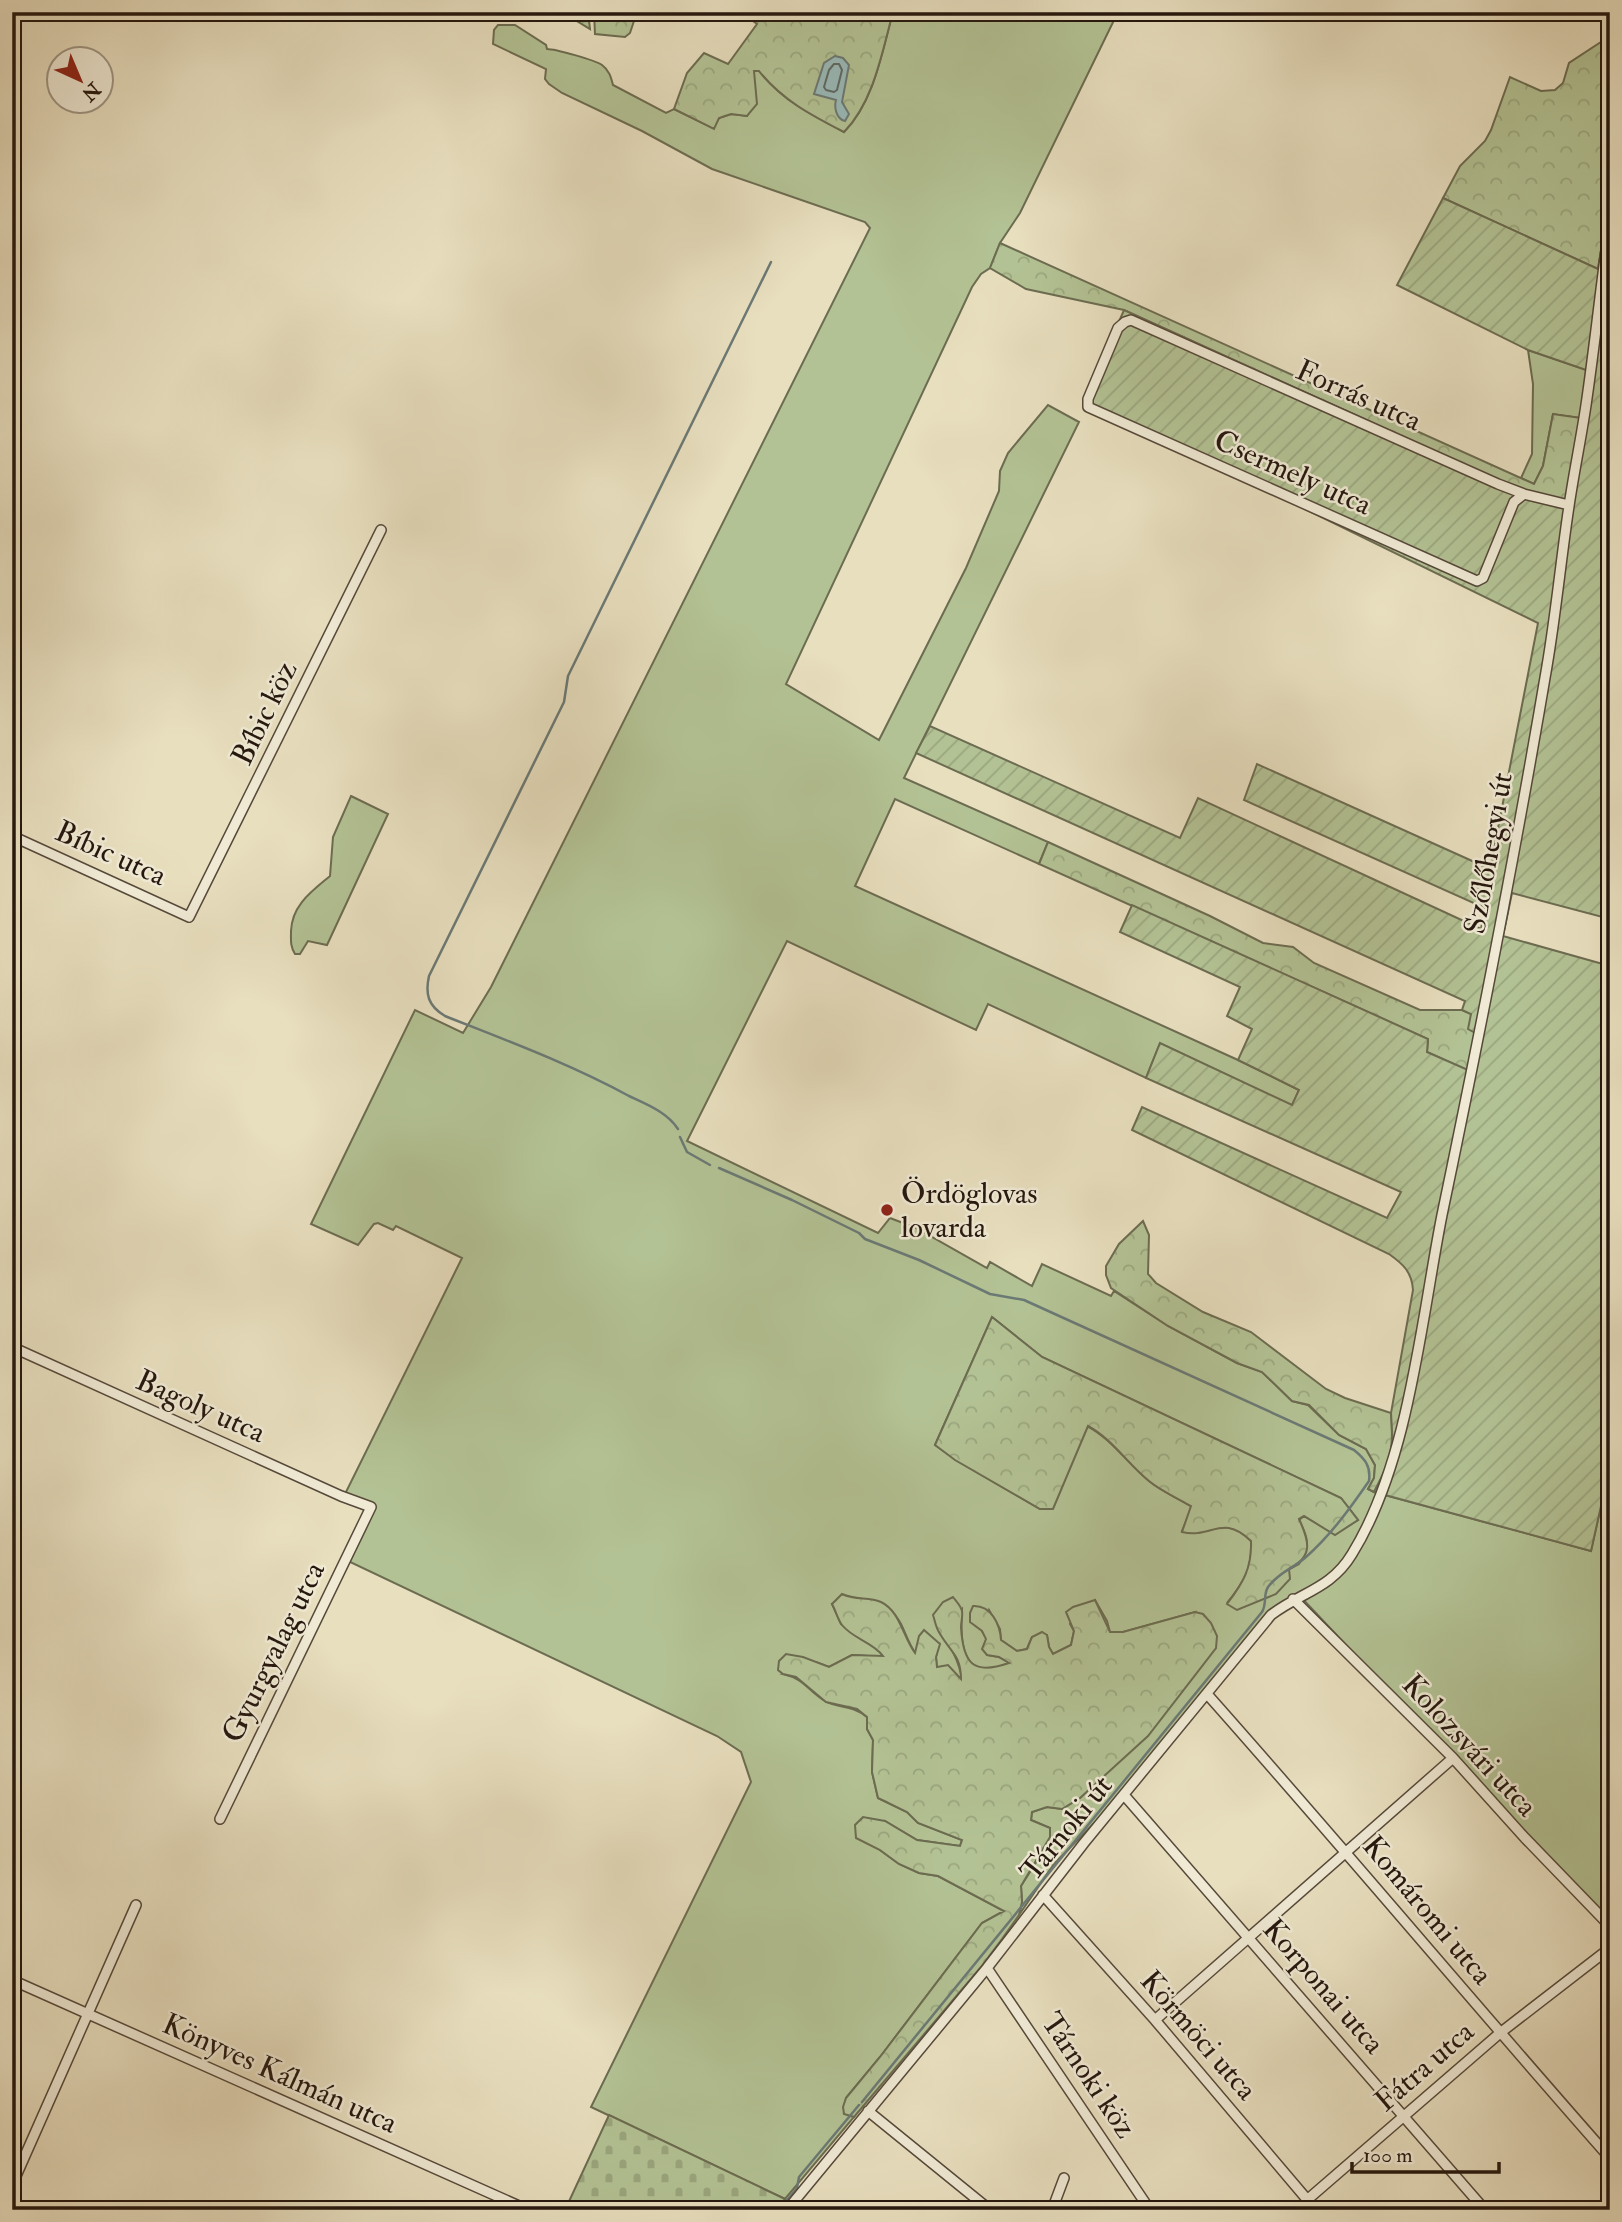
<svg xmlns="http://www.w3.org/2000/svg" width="1622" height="2222" font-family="'IM FELL Double Pica',serif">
	<defs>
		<pattern id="forest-crowns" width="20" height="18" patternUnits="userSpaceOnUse" patternTransform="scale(1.75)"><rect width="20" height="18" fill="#b3c294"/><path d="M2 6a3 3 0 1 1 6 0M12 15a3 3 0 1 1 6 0" fill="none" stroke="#9aa67e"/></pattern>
		<pattern id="cemetery-stones" width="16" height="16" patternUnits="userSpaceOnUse" patternTransform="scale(1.75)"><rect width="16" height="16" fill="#b3c294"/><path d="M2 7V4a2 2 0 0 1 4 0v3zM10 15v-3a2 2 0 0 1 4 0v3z" fill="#9aa67e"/></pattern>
		<pattern id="garden-furrows" width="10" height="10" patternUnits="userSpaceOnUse" patternTransform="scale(1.75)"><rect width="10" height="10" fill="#b3c294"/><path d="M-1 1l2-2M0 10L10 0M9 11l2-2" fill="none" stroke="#9aa67e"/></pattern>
	</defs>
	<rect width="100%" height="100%" fill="#e8dfbf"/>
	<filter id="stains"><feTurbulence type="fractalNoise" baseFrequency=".00286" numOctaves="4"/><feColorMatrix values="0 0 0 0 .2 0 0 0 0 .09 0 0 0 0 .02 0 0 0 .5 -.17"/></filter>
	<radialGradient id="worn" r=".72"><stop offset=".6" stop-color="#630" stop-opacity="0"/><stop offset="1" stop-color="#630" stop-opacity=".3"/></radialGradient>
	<path fill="#b3c294" stroke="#6c6c51" stroke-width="2" fill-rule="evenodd" d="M 893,12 L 1118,12 L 1020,213 L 1000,243 L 990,268 L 981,274 L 972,287 L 786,684 L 879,740 L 966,568 L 999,491 L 1000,471 L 1008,453 L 1048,405 L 1079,422 L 904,778 L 1048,842 L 1039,864 L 895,799 L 855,886 L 1238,1060 L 1299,1090 L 1292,1106 L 1160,1043 L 1146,1078 L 988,1004 L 976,1030 L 787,941 L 687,1141 L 878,1233 L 890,1218 L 916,1228 L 987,1268 L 990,1262 L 1032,1286 L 1042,1264 L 1111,1296 L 1114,1291 L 1168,1326 L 1237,1363 L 1262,1372 L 1292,1401 L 1308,1405 L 1339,1435 L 1366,1449 L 1375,1465 L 1374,1478 L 1368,1489 L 1374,1492 L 1591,1551 L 1601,1506 L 1610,1508 L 1610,1925 L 1299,1595 L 1277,1610 L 1106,1811 L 1054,1864 L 1019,1915 L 1022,1902 L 1021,1886 L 1042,1853 L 1050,1828 L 1031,1820 L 1032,1812 L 1047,1807 L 1062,1809 L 1080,1798 L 1112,1767 L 1195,1612 L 1123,1632 L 1110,1632 L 1107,1621 L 1095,1600 L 1070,1624 L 1074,1631 L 1071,1645 L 1053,1654 L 1049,1647 L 1047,1635 L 1032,1637 L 1027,1649 L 1017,1651 L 1001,1640 L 1000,1629 L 989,1610 L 982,1631 L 987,1639 L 987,1655 L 999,1657 L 1010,1663 C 1001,1665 991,1672 982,1669 C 959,1664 961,1628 962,1609 L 939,1632 C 951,1647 959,1660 962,1680 L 937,1668 L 936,1657 L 939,1644 L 916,1654 C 909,1645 906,1634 901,1624 C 884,1593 861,1598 832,1604 L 841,1624 L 877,1648 L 884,1657 L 852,1655 L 829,1667 L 816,1662 L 783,1674 C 805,1679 808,1691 825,1701 C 839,1709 851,1704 867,1717 L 867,1729 L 873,1740 L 872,1772 L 878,1798 L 907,1812 L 918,1823 L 962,1840 L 960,1846 L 917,1840 L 885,1821 L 880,1850 L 899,1864 L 919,1873 L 938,1876 L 1004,1911 L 982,1923 L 880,2057 L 846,2098 L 844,2113 L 854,2117 L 785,2199 L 591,2107 L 751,1782 L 741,1752 L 717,1736 L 348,1561 L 368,1510 L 343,1498 L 462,1258 L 396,1226 L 393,1230 L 378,1223 L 374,1224 L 358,1245 L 311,1224 L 415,1010 L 463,1033 L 491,987 L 870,228 L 865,222 L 712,169 L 642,131 L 562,93 L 549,84 L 545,79 L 546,69 L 493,44 L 494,30 L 498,25 L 515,25 L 546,45 L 547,49 C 555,49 595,60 602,65 C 609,70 611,77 613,85 L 666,113 L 674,109 L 713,128 L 719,118 L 731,114 L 747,116 L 754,70 L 759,71 C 782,100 811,115 844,132 C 874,102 882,52 893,12 ZM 992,1317 L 1042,1357 L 1341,1498 L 1358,1520 L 1335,1534 L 1304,1516 L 1299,1520 C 1308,1537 1311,1547 1299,1564 L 1227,1603 C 1245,1581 1252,1570 1251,1541 C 1222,1512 1213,1539 1182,1531 L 1192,1507 C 1178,1498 1161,1491 1149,1481 C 1127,1463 1112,1439 1087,1426 L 1053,1508 L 1040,1509 L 956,1460 L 935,1445 Z
		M 1528,350 L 1590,371 L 1581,418 L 1553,414 L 1543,466 L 1534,484 L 1521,478 L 1532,454 L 1533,384 Z
		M 351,796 L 388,814 L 327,945 L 308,941 L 300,954 L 295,954 C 290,946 291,940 291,931 C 292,905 311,892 330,876 L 333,837 Z"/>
	<path fill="url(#forest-crowns)" stroke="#6c6c51" stroke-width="2" d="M 562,12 L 588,12 L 590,29 Z
		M 594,12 L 637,12 L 630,33 L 625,37 L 595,34 Z
		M 741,12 L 893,12 C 882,52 874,101 844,132 C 811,115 782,100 759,71 L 754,71 L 757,104 L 747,116 L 731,114 L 719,118 L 714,129 L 674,109 L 687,73 L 704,53 L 728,64 L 757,24 Z
		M 1610,36 L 1610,195 L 1598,269 L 1443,198 L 1460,166 L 1485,141 L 1491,130 L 1510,77 L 1541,91 L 1555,90 L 1563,83 L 1569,63 Z
		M 1000,243 L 1534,484 L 1543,466 L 1553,414 L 1581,418 L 1566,500 L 1520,490 L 1124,310 L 1026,289 L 990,268 Z
		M 1048,842 L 1210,916 L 1263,943 L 1293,947 L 1314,963 L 1420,1010 L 1462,1010 L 1471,1014 L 1475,1033 L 1468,1071 L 1427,1052 L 1428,1039 L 1039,864 Z
		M 1143,1221 L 1149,1235 L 1148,1274 L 1156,1283 L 1203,1312 L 1251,1332 L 1326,1389 L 1345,1398 L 1391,1413 C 1394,1449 1391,1460 1374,1492 L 1368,1489 L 1374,1478 L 1375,1465 L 1366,1449 L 1339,1435 L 1309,1405 L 1292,1401 L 1262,1372 L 1237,1363 L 1168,1326 L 1111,1288 L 1106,1275 L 1106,1266 L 1119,1244 Z
		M 992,1317 L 1042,1357 L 1341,1498 L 1358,1520 L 1335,1535 L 1304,1516 L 1299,1519 C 1309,1541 1314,1556 1289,1569 L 1290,1579 L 1276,1594 L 1237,1610 L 1227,1604 C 1243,1583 1252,1568 1251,1541 C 1222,1513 1212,1539 1182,1532 L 1191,1506 C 1177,1498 1161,1491 1149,1481 C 1127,1463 1112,1439 1088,1426 L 1053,1509 L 1040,1509 L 955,1460 L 935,1445 Z
		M 842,1594 C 857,1601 868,1596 881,1602 C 900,1611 903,1637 915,1653 L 919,1636 L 924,1630 L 940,1644 L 936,1657 L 937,1667 L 948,1665 L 961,1679 C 961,1654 949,1651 939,1632 C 936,1628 935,1621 933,1615 L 943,1602 L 953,1597 C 956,1601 961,1606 962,1611 C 963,1616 961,1622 961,1627 C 963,1665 974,1675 1009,1663 L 999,1657 L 987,1655 L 982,1649 L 986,1639 L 982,1631 L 970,1622 L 970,1613 L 973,1606 C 991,1605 1000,1624 1001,1640 L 1017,1651 L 1027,1649 L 1032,1637 L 1042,1632 L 1047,1635 L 1049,1647 L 1053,1654 L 1071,1645 L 1074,1631 L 1066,1612 L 1073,1607 L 1095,1600 L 1110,1632 L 1123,1632 L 1195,1612 L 1203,1614 L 1211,1623 L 1217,1636 L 1216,1648 L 1148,1736 L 1080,1798 L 1062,1809 L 1047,1807 L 1032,1812 L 1031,1820 L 1050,1828 L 1050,1837 L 1021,1886 L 1022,1902 L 1019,1915 L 1002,1939 L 981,1967 L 854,2117 L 844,2114 L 843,2107 L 846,2098 L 880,2057 L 982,1923 L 1004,1911 L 938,1876 L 919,1873 L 899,1864 L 880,1850 L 856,1838 L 855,1825 L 863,1817 L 885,1821 L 917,1840 L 960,1846 L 962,1840 L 918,1823 L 907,1812 L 878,1798 L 872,1772 L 873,1740 L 867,1729 L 867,1717 L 857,1709 L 826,1702 L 796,1677 L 783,1674 L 778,1670 L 779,1661 L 786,1654 L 803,1657 L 829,1667 L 852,1655 L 883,1656 C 873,1642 853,1639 842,1625 C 838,1620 836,1611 832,1604 Z"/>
	<path fill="url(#cemetery-stones)" stroke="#6c6c51" stroke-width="2" d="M 609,2115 L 785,2199 L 777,2210 L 565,2210 Z"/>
	<path fill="url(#garden-furrows)" stroke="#6c6c51" stroke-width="2" d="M 1610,195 L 1610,919 L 1512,893 L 1503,936 L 1610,966 L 1610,1508 L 1601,1506 L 1591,1551 L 1374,1492 L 1387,1468 L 1393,1448 L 1391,1413 L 1413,1290 C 1412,1272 1403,1264 1389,1254 L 1132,1130 L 1142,1107 L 1387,1218 L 1401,1192 L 1146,1078 L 1160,1043 L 1292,1105 L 1299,1090 L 1238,1060 L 1252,1029 L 1227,1016 L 1240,987 L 1120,932 L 1132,905 L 1428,1039 L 1427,1052 L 1468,1070 L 1475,1033 L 1468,1029 L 1471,1014 L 1462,1010 L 1465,1001 L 916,753 L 930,726 L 1180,838 L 1198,798 L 1481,929 L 1485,908 L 1244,800 L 1257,764 L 1490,869 L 1538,623 L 1084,401 L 1124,310 L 1520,490 L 1566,500 L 1589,371 L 1528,350 L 1397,285 L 1443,198 L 1598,269 Z"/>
	<path fill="#99bbba" stroke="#6b7975" stroke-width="2" d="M 835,56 L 843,58 L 849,65 L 842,102 L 849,114 L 845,121 C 836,119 834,107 836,100 L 814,94 L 824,63 Z"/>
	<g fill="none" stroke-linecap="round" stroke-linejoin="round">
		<path stroke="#5f6964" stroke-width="2" d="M 834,64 L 839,64 L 842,70 L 837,90 L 834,92 L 826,90 L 824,87 L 829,70 Z"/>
		<path stroke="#6b7975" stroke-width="2.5" d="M 678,1129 C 667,1112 646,1104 629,1096 C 570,1064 508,1041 445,1016 C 428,1006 425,994 429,976 L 564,702 L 568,676 L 771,262
			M 680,1137 L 687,1152 L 710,1165
			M 719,1168 L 792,1200 L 859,1233 L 865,1239 L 919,1260 L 990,1294 L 1024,1300 L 1354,1450 C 1365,1459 1371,1466 1369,1481 C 1351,1507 1331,1535 1306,1557 C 1294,1568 1279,1572 1268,1587 C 1263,1595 1267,1604 1262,1612 L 862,2102
			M 779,2210 L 797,2188 L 799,2177 L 859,2105"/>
		<defs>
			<path id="street" d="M 1524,494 L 1514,502 L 1483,578 L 1477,581 L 1088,407 L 1088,399 L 1118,328 L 1125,322 L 1131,320 L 1498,484 L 1524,494 L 1569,505
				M 12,836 L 189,917 L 381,530
				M 12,1347 L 341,1496 L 371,1507 L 220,1819
				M 1293,1599 L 1453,1758 L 1525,1838 L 1610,1926
				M 1207,1694 C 1343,1847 1474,2004 1610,2158
				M 1124,1795 L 1485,2210
				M 1043,1895 L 1155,2020 L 1316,2210
				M 987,1968 L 1150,2210
				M 12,1980 L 528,2210
				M 1155,2020 L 1453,1758
				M 868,2111 L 990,2210
				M 12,2185 L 136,1905
				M 1307,2200 L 1500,2033 L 1610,1948
				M 12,2202 L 30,2210
				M 787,2210 L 987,1968 L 1084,1843 L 1271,1615 C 1301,1592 1331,1589 1352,1554 C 1409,1462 1421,1321 1442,1215 C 1480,1033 1516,850 1547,666 C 1556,613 1561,559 1569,506 C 1574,472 1581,439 1586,405 C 1595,344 1601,283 1610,222
				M 1052,2210 L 1064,2178"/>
		</defs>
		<use href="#street" stroke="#56493a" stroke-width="12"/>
		<use href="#street" stroke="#f0ead5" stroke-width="9"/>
	</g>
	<circle fill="#8f2418" stroke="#f0ead5" stroke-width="2.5" cx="887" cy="1210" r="7"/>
	<g text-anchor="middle" stroke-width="5" stroke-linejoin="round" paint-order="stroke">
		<g font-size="30" fill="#25170e" stroke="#f0ead5">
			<text transform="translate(1359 395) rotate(24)" y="10">Forrás utca</text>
			<text transform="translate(1293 472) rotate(24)" y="10">Csermely utca</text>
			<text transform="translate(264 713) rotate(-64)" y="10">Bíbic köz</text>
			<text transform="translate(111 853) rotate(24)" y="10">Bíbic utca</text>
			<text transform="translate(1488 853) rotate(-80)" y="10">Szőlőhegyi út</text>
			<text transform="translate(201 1406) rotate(24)" y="10">Bagoly utca</text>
			<text transform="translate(273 1652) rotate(-64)" y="10">Gyurgyalag utca</text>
			<text transform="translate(1470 1745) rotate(47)" y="10">Kolozsvári utca</text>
			<text transform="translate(1066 1828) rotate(-51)" y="10">Tárnoki út</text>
			<text transform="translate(1428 1910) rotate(50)" y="10">Komáromi utca</text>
			<text transform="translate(1324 1986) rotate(49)" y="10">Korponai utca</text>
			<text transform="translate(1199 2035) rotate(49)" y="10">Körmöci utca</text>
			<text transform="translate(1424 2066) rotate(-41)" y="10">Fátra utca</text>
			<text transform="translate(280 2073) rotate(24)" y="10">Könyves Kálmán utca</text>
			<text transform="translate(1089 2075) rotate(56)" y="10">Tárnoki köz</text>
		</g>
		<g font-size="30" fill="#25170e" stroke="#f0ead5" text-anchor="start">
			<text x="901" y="1203">Ördöglovas<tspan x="901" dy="34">lovarda</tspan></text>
		</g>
	</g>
	<rect width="1622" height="2222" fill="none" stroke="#e8dfbf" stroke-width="42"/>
	<rect x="14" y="14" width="1594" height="2194" fill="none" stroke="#25170e" stroke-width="3.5"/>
	<rect x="21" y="21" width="1580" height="2180" fill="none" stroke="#25170e" stroke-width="2"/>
	<g transform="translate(80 80) rotate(136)"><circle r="33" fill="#f0ead5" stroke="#9f9685" stroke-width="2"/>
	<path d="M0-5L12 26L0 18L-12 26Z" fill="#8f2418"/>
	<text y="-10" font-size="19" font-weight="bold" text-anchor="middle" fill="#25170e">N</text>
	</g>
	<path d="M1352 2162v10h147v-10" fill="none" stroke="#25170e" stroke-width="3.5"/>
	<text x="1363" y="2162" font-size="21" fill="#25170e" stroke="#f0ead5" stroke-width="5" paint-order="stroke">100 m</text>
	<rect width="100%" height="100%" filter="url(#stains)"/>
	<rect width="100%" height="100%" fill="url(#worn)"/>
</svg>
